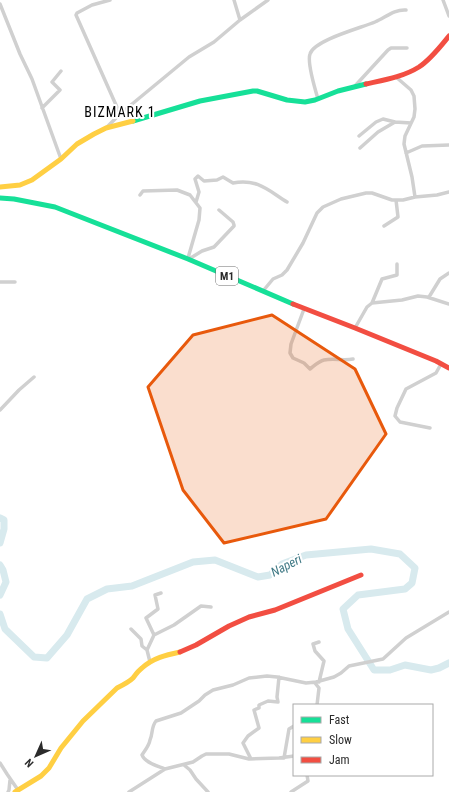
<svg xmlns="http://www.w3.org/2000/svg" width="449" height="792" font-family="'Roboto Condensed',sans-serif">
	<rect width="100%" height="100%" fill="#fff"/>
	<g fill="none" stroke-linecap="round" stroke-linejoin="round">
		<path stroke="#d8eaee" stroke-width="7" d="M 0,518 L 4,520 L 4,529 L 0,543
			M 0,565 L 3,570 L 6,582 L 0,595
			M 0,614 L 5,629 L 34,657 L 47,658 L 67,635 L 87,599 L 107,589 L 132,586 L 193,562 L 215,560 L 258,577 L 270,575 L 282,564 L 306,555 L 371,549 L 400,554 L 415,568 L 412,583 L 405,589 L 358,595 L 343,609 L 348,629 L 374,670 L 390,670 L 405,665 L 431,670 L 439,668 L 449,663"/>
		<path stroke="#d0d0d0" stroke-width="3.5" d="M 110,0 L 92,5 L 77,13 L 76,15 L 120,114
			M 234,0 L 240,20
			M 443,0 L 449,16
			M 0,4 L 20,54 L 32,79 L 61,159
			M 396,77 L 411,90 L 414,96 L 415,109 L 414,117 L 405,136 L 404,144 L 412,177 L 415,197
			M 354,87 L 388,50 L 391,48 L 407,48
			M 318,99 C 315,89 307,62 310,54 C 314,40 361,28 375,22 C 385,18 394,9 406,10
			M 42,108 L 60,90 L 52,82 L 61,71
			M 106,128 L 120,114 L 189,57 L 214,42 L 240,20 L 268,0
			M 359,136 L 376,122 L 383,119 L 395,122
			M 360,148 L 378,132 L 395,122 L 411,123
			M 406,153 L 422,146 L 449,145
			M 140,195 L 143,191 L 177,190 L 190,195 L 200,208 L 199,220 L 188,258
			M 196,202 L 199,192 L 195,179 L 198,176 L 204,181 L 217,180 L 223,177 L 233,183 C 257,178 269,191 287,202
			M 384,226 L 398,217 L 396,200
			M 189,259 L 202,251 L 214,247 L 234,226 L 234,225 L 233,222 L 219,210
			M 0,282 L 15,282
			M 263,291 L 273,279 L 282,275 L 287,270 L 303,243 L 317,213 L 323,207 L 341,199 L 366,193 L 372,193 L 392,200 L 403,200 L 415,197 L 437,195 L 449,192
			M 429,297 L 440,279 L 449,273
			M 372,303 L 382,279 L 397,275 L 397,264
			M 304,309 L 291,344 L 290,353 L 293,358 L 304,363 L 310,369 C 314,366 319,361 324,360 C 334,358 344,361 353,359
			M 355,328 L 367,307 L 372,303 L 402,300 L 418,296 L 427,297 L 449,304
			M 0,410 L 19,390 L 34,377
			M 430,428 L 400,422 L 395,416 L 397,408 L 406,389 L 436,373 L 441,364
			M 131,629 L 141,639 L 142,646 L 147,650
			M 154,635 L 146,618 L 158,609 L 155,595 L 161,593
			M 150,662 L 147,650 L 154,635 L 174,625 L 201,606 L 211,607
			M 319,682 L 324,661 L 315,651 L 313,644 L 319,642
			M 315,683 L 319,688 L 317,705
			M 284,758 L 289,729 L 294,726
			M 251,759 L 243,743 L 248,736 L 259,728 L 254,710 L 259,708 L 259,705 L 268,701 L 278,702 L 277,697 L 279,677
			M 0,763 L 7,774 L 18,790
			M 184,765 L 190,770 L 196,779 L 208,792
			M 165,769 C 158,766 145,763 142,755 C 145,750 149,746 150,740 C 153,734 151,727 156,721 L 181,713 L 199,701 L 205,695 L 213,690 L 233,685 L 249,678 L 267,676 L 277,677 L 306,683 L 316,682 L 334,677 L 341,673 L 349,666 L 383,659 L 406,638 L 449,612
			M 8,792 L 9,790 L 10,780
			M 129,792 L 165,769 L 193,762 L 202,756 L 206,754 L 229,754 L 249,759 L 279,758 L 294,756
			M 291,792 L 308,781 L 307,775"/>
		<path stroke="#16e098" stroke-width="5" d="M 133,121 L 200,101 L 253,91 L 257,91 L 287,100 L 305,102 L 315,100 L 338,91 L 366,84
			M 0,198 L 14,199 L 55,207 L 188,259 L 293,304"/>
		<path stroke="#ffcf43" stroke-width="5" d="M 0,187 L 20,185 L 32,180 L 61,159 L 77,144 L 94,134 L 106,128 L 133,121
			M 15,792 L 41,776 L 49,768 L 61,748 L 83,721 L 117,688 C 123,685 129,682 133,678 C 136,674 138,671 142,668 C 153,658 166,655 180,652"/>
		<path stroke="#f24e42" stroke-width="5" d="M 366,84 C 384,80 403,77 419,67 C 431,59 440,47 449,36
			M 293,304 L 355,328 L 436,361 L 449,368
			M 180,652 L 196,645 L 229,626 L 249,617 L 275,610 L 361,575"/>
	</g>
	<path fill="#e8590c" fill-opacity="0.2" stroke="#e8590c" stroke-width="3" stroke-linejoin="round" d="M 272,315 L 355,369 L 386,434 L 326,519 L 224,543 L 183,490 L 148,387 L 193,335 Z"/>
	<g text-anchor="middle" stroke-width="4" stroke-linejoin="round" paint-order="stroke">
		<rect fill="#fff" stroke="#6b6b6b" stroke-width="1" x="216" y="267" width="22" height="18" rx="3"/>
		<g font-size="11" font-weight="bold" fill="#2b2b2b">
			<text x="227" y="280">M1</text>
		</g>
		<g font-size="13" font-style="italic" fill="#417a86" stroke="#fff">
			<text transform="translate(286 565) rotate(-27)" y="5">Naperi</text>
		</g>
		<g font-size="14" letter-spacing="1" fill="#000" stroke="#fff">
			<text x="120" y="117">BIZMARK 1</text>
		</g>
	</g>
	<rect x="293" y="704" width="140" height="72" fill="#ffffff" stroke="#aaaaaa"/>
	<rect x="301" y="717" width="20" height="6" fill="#16e098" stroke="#aaaaaa"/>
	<text x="329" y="724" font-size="12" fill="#2b2b2b">Fast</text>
	<rect x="301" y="737" width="20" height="6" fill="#ffcf43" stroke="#aaaaaa"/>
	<text x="329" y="744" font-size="12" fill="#2b2b2b">Slow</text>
	<rect x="301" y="757" width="20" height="6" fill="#f24e42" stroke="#aaaaaa"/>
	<text x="329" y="764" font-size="12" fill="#2b2b2b">Jam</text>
	<g transform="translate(36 756) rotate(225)" stroke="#ffffff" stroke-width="3" paint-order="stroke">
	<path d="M0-3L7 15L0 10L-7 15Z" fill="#2b2b2b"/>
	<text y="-6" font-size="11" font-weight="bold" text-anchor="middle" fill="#2b2b2b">N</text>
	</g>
</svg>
